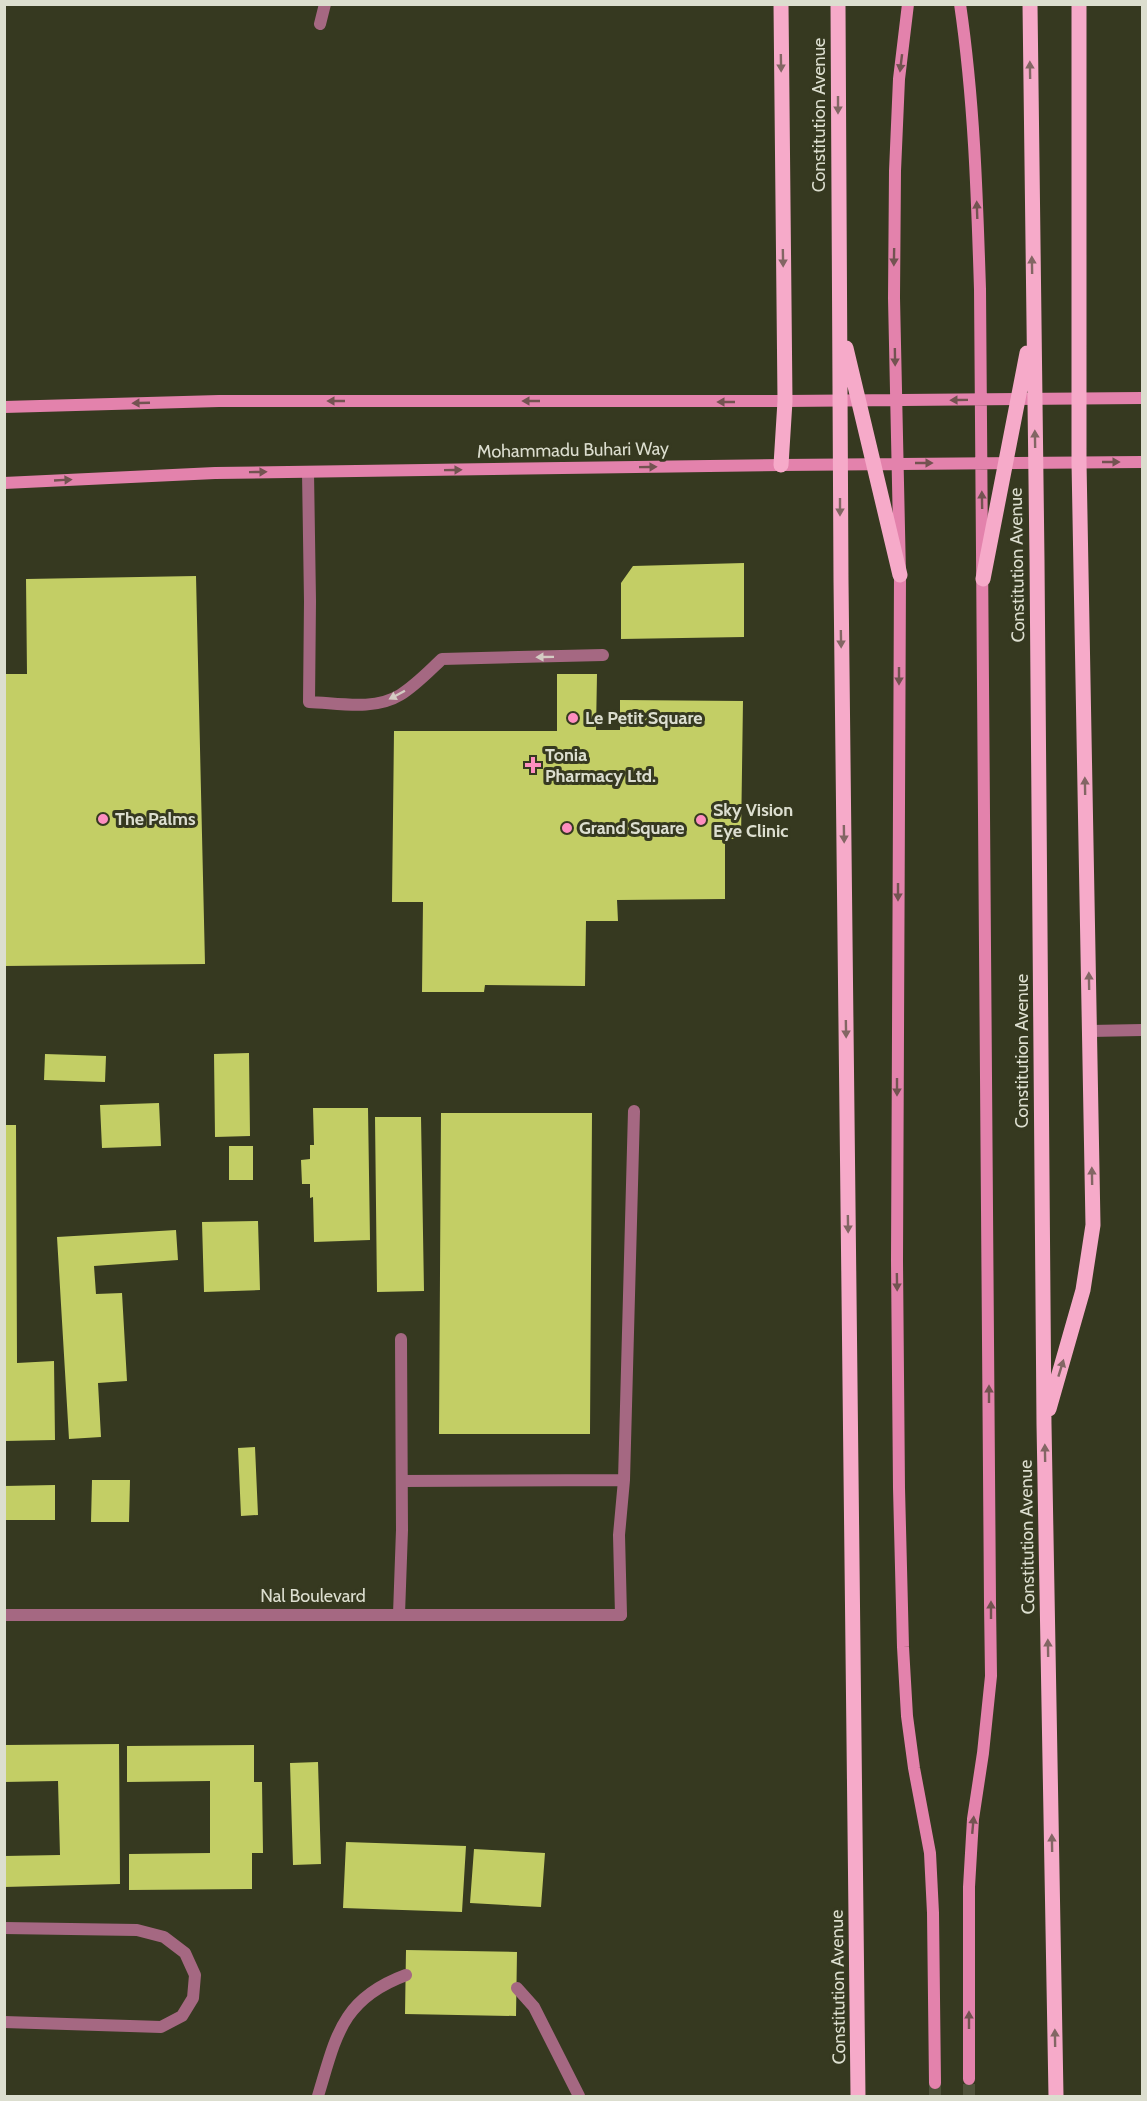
<svg xmlns="http://www.w3.org/2000/svg" width="1147" height="2101" font-family="Cabin,sans-serif">
	<rect width="100%" height="100%" fill="#363920"/>
	<path fill="#c3ce65" d="M 744,563 L 744,637 L 621,639 L 621,583 L 633,566 Z
		M 196,576 L 205,964 L 4,966 L 4,674 L 27,674 L 26,579 Z
		M 557,674 L 597,674 L 596,730 L 620,730 L 620,700 L 743,701 L 741,839 L 725,839 L 725,899 L 617,900 L 618,921 L 586,921 L 585,986 L 485,985 L 484,992 L 422,992 L 423,902 L 392,902 L 394,731 L 557,731 Z
		M 249,1053 L 250,1136 L 215,1137 L 214,1054 Z
		M 45,1054 L 106,1056 L 105,1082 L 44,1080 Z
		M 159,1103 L 161,1146 L 102,1148 L 100,1105 Z
		M 313,1108 L 368,1108 L 370,1240 L 314,1242 L 313,1197 L 310,1198 L 310,1184 L 302,1184 L 301,1160 L 310,1159 L 310,1145 L 314,1145 Z
		M 441,1113 L 592,1113 L 590,1434 L 439,1434 Z
		M 375,1117 L 421,1117 L 424,1291 L 377,1292 Z
		M 4,1125 L 16,1125 L 17,1363 L 54,1361 L 55,1440 L 4,1441 Z
		M 229,1146 L 253,1146 L 253,1180 L 229,1180 Z
		M 258,1221 L 260,1290 L 204,1292 L 202,1222 Z
		M 176,1230 L 178,1260 L 94,1266 L 96,1294 L 122,1293 L 127,1381 L 98,1383 L 101,1437 L 69,1439 L 57,1237 Z
		M 255,1447 L 258,1515 L 241,1516 L 238,1448 Z
		M 92,1480 L 130,1480 L 129,1522 L 91,1522 Z
		M 55,1485 L 55,1520 L 4,1520 L 4,1486 Z
		M 119,1744 L 120,1884 L 4,1887 L 4,1856 L 60,1855 L 58,1781 L 4,1782 L 4,1745 Z
		M 254,1745 L 254,1782 L 262,1782 L 263,1853 L 252,1853 L 252,1889 L 129,1890 L 129,1854 L 210,1853 L 210,1781 L 127,1782 L 127,1746 Z
		M 318,1762 L 321,1864 L 293,1865 L 290,1763 Z
		M 346,1842 L 466,1846 L 462,1912 L 343,1908 Z
		M 474,1849 L 545,1853 L 541,1907 L 470,1903 Z
		M 406,1950 L 517,1952 L 516,2016 L 405,2014 Z"/>
	<g fill="none" stroke-linecap="round" stroke-linejoin="round">
		<path stroke="#4f523a" stroke-width="12" stroke-dasharray="12 6" stroke-linecap="butt" d="M 935,2096 L 935,2083
			M 969,2096 L 969,2079"/>
		<path stroke="#a56882" stroke-width="12" d="M 320,24 L 325,4
			M 308,472 L 310,601 L 309,702 C 338,703 374,711 400,695 C 416,685 429,671 442,659 L 603,655
			M 1090,1031 L 1142,1030
			M 402,1481 L 624,1480
			M 399,1614 L 402,1530 L 401,1339
			M 621,1615 L 619,1535 L 624,1480 L 634,1111
			M 4,1928 L 137,1930 L 164,1937 L 185,1953 L 195,1975 L 193,1998 L 182,2016 L 161,2027 L 4,2022
			M 517,1988 L 534,2007 L 579,2096
			M 318,2096 C 336,2037 341,1999 406,1975"/>
		<path stroke="#a56882" stroke-width="12" d="M 4,1615 L 621,1615"/>
		<path stroke="#e382ac" stroke-width="12" d="M 908,4 L 899,79 L 895,171 L 894,298 L 900,575 L 897,1261 L 899,1488 L 903,1647 L 907,1716 L 914,1768 L 930,1853 L 933,1913 L 935,2083
			M 960,4 C 974,99 977,194 980,289 L 990,1603 L 991,1676 L 983,1753 L 973,1819 L 969,1887 L 969,2079
			M 4,407 L 219,401 L 785,401 L 1142,398
			M 4,483 L 215,473 L 781,465 L 1142,462"/>
		<path stroke="#f6aac9" stroke-width="15" d="M 781,4 L 785,401 L 781,465
			M 838,4 L 841,580 L 858,2096
			M 1030,4 L 1037,560 L 1044,1424 L 1056,2096
			M 846,348 L 900,575
			M 983,579 L 1027,353
			M 1049,1409 L 1083,1290 L 1093,1225 L 1079,462 L 1079,4"/>
	</g>
	<defs><path id="oneway-solid" d="M-6-.8H1V-3.2L6.5 0L1 3.2V.8H-6Z" transform="scale(1.5)"/></defs>
	<g fill="#836664">
		<use href="#oneway-solid" transform="translate(781 63) rotate(89)"/>
		<use href="#oneway-solid" transform="translate(1030 70) rotate(-91)"/>
		<use href="#oneway-solid" transform="translate(838 105) rotate(90)"/>
		<use href="#oneway-solid" transform="translate(783 258) rotate(89)"/>
		<use href="#oneway-solid" transform="translate(1032 265) rotate(-91)"/>
		<use href="#oneway-solid" transform="translate(1035 439) rotate(-91)"/>
		<use href="#oneway-solid" transform="translate(840 507) rotate(90)"/>
		<use href="#oneway-solid" transform="translate(841 639) rotate(89)"/>
		<use href="#oneway-solid" transform="translate(1085 786) rotate(-91)"/>
		<use href="#oneway-solid" transform="translate(844 834) rotate(89)"/>
		<use href="#oneway-solid" transform="translate(1089 981) rotate(-91)"/>
		<use href="#oneway-solid" transform="translate(846 1029) rotate(89)"/>
		<use href="#oneway-solid" transform="translate(1092 1176) rotate(-91)"/>
		<use href="#oneway-solid" transform="translate(848 1224) rotate(89)"/>
		<use href="#oneway-solid" transform="translate(1061 1368) rotate(-73)"/>
		<use href="#oneway-solid" transform="translate(1045 1453) rotate(-91)"/>
		<use href="#oneway-solid" transform="translate(1048 1648) rotate(-91)"/>
		<use href="#oneway-solid" transform="translate(1052 1843) rotate(-91)"/>
		<use href="#oneway-solid" transform="translate(1055 2038) rotate(-91)"/>
	</g>
	<g fill="#735351">
		<use href="#oneway-solid" transform="translate(901 63) rotate(97)"/>
		<use href="#oneway-solid" transform="translate(977 210) rotate(-92)"/>
		<use href="#oneway-solid" transform="translate(894 257) rotate(91)"/>
		<use href="#oneway-solid" transform="translate(895 357) rotate(89)"/>
		<use href="#oneway-solid" transform="translate(959 400) rotate(179)"/>
		<use href="#oneway-solid" transform="translate(336 401) rotate(-180)"/>
		<use href="#oneway-solid" transform="translate(531 401) rotate(-180)"/>
		<use href="#oneway-solid" transform="translate(726 402) rotate(180)"/>
		<use href="#oneway-solid" transform="translate(141 403) rotate(178)"/>
		<use href="#oneway-solid" transform="translate(1111 462)"/>
		<use href="#oneway-solid" transform="translate(924 463)"/>
		<use href="#oneway-solid" transform="translate(648 467) rotate(-1)"/>
		<use href="#oneway-solid" transform="translate(453 470) rotate(-1)"/>
		<use href="#oneway-solid" transform="translate(258 472) rotate(-1)"/>
		<use href="#oneway-solid" transform="translate(63 480) rotate(-3)"/>
		<use href="#oneway-solid" transform="translate(982 500) rotate(-91)"/>
		<use href="#oneway-solid" transform="translate(899 676) rotate(90)"/>
		<use href="#oneway-solid" transform="translate(898 892) rotate(90)"/>
		<use href="#oneway-solid" transform="translate(897 1087) rotate(90)"/>
		<use href="#oneway-solid" transform="translate(897 1282) rotate(89)"/>
		<use href="#oneway-solid" transform="translate(989 1394) rotate(-90)"/>
		<use href="#oneway-solid" transform="translate(991 1610) rotate(-90)"/>
		<use href="#oneway-solid" transform="translate(973 1825) rotate(-85)"/>
		<use href="#oneway-solid" transform="translate(969 2020) rotate(-90)"/>
	</g>
	<g fill="#d4ccc3">
		<use href="#oneway-solid" transform="translate(545 657) rotate(179)"/>
		<use href="#oneway-solid" transform="translate(397 695) rotate(152)"/>
	</g>
	<g fill="#fd8ebf" stroke="#363920" stroke-width="2">
		<circle cx="573" cy="718" r="6"/>
		<path d="M530 756h6v6h6v6h-6v6h-6v-6h-6v-6h6z"/>
		<circle cx="103" cy="819" r="6"/>
		<circle cx="701" cy="820" r="6"/>
		<circle cx="567" cy="828" r="6"/>
	</g>
	<g text-anchor="middle" stroke-width="6" stroke-linejoin="round" paint-order="stroke">
		<g font-size="18" fill="#dcdecf" stroke="#363920">
			<text transform="translate(819 115) rotate(-90)" y="6">Constitution Avenue</text>
			<text transform="translate(573 450) rotate(-1)" y="6">Mohammadu Buhari Way</text>
			<text transform="translate(1017 565) rotate(-91)" y="6">Constitution Avenue</text>
			<text transform="translate(1022 1051) rotate(-90)" y="6">Constitution Avenue</text>
			<text transform="translate(1027 1537) rotate(-91)" y="6">Constitution Avenue</text>
			<text x="313" y="1602">Nal Boulevard</text>
			<text transform="translate(838 1987) rotate(-91)" y="6">Constitution Avenue</text>
		</g>
		<g font-size="18" font-weight="bold" fill="#dcdecf" stroke="#363920" text-anchor="start">
			<text x="585" y="724">Le Petit Square</text>
			<text x="545" y="761">Tonia<tspan x="545" dy="21">Pharmacy Ltd.</tspan></text>
			<text x="713" y="816">Sky Vision<tspan x="713" dy="21">Eye Clinic</tspan></text>
			<text x="115" y="825">The Palms</text>
			<text x="579" y="834">Grand Square</text>
		</g>
	</g>
	<rect width="1147" height="2101" fill="none" stroke="#dcdecf" stroke-width="12"/>
</svg>
